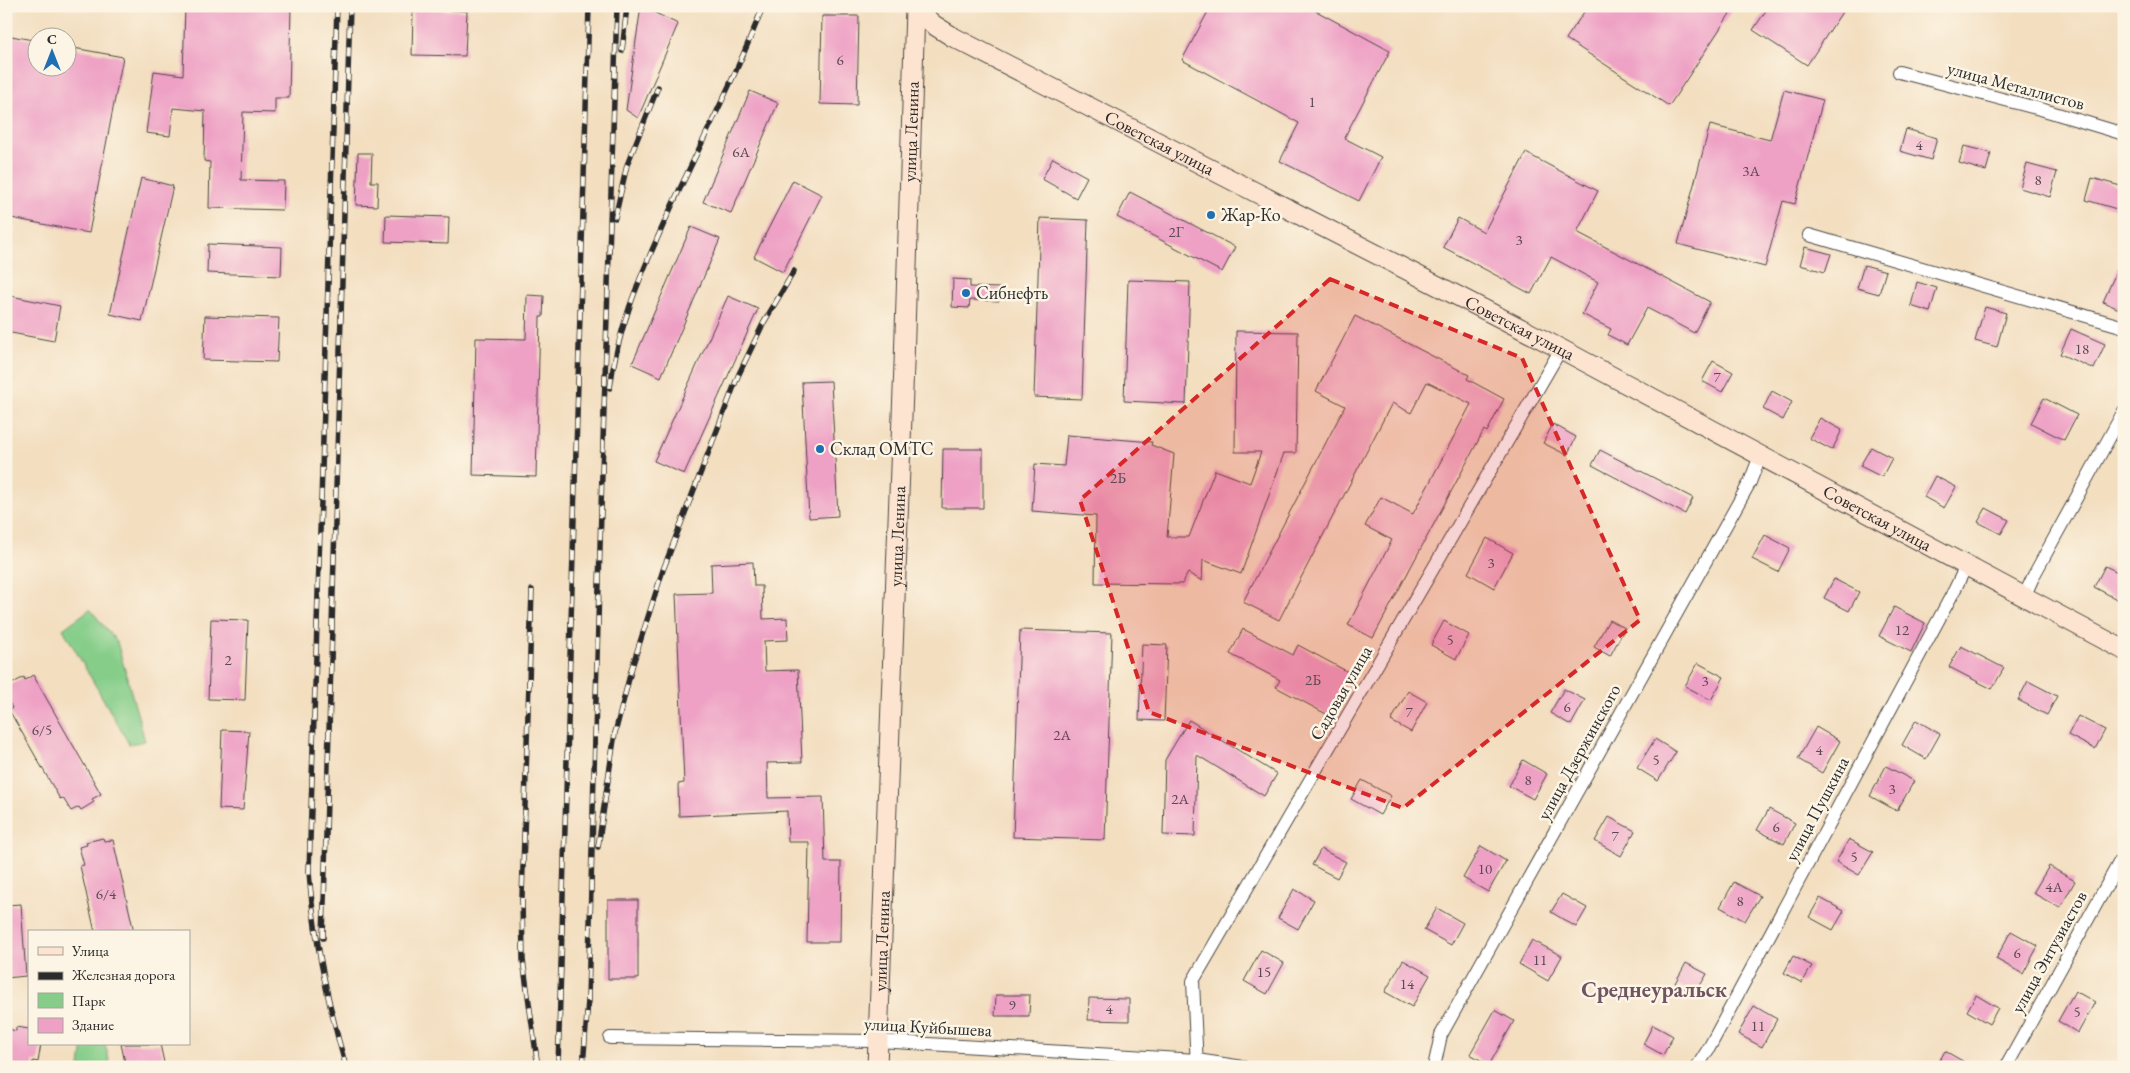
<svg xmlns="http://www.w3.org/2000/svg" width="2130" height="1073" font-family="'EB Garamond',serif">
	<rect width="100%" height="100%" fill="#fcf5e5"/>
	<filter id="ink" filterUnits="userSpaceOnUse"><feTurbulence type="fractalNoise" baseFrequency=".02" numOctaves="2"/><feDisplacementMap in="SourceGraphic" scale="10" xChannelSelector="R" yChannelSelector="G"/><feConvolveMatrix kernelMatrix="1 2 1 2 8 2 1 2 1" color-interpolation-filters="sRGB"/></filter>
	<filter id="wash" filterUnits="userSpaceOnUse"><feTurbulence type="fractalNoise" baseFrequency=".0096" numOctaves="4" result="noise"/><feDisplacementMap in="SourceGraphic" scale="20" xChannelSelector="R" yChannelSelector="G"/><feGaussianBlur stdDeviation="1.12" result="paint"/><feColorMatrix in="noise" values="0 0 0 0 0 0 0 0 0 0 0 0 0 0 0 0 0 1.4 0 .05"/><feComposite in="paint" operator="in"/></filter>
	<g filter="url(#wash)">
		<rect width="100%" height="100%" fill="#f3dec0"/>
		<path fill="#85cd89" stroke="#587c5a" d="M 90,609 L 117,642 L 145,741 L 129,744 L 63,629 Z
			M 83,1044 L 105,1044 L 111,1067 L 80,1067 Z"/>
		<g id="blocks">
			<path fill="#eea1c5" d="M 185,6 L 291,6 L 289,98 L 275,98 L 275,113 L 243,112 L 241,180 L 284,181 L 283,210 L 209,208 L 210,162 L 204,161 L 205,111 L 173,108 L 170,136 L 146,133 L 154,71 L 183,75 Z
				M 641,6 L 678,24 L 638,118 L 626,110 Z
				M 1211,6 L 1307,6 L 1390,51 L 1344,138 L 1381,157 L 1359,201 L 1280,161 L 1299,123 L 1182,60 Z
				M 1588,6 L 1735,6 L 1669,106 L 1566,39 Z
				M 1769,6 L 1846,6 L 1807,65 L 1753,30 Z
				M 413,9 L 467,11 L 465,56 L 412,55 Z
				M 822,16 L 859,16 L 857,105 L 820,104 Z
				M 6,35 L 38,41 L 38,68 L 68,68 L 68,47 L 123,57 L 89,233 L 6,217 Z
				M 1784,90 L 1823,100 L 1795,204 L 1783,201 L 1765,267 L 1678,244 L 1710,125 L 1770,140 Z
				M 750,91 L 778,103 L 731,213 L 703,202 Z
				M 1906,129 L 1937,138 L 1931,160 L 1900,151 Z
				M 1964,146 L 1991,153 L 1986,171 L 1959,163 Z
				M 358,153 L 372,153 L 371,182 L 378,182 L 377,206 L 356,205 Z
				M 1526,153 L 1598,191 L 1577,232 L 1710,302 L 1694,333 L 1647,308 L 1627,345 L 1608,335 L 1611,329 L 1582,314 L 1598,282 L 1551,257 L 1531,294 L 1443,247 L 1458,218 L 1484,232 Z
				M 1053,158 L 1087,177 L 1076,198 L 1042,179 Z
				M 2027,164 L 2057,172 L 2050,197 L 2020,188 Z
				M 141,178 L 173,186 L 142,321 L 110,314 Z
				M 2092,178 L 2124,187 L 2124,197 L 2120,210 L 2086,200 Z
				M 793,180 L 822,195 L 783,272 L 754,257 Z
				M 1130,192 L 1235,247 L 1222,272 L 1117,217 Z
				M 386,215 L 449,217 L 448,244 L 385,242 Z
				M 1040,218 L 1088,220 L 1082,399 L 1034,397 Z
				M 691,227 L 720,239 L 661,377 L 632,364 Z
				M 208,244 L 282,247 L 281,276 L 207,273 Z
				M 1805,247 L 1831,254 L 1825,272 L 1800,265 Z
				M 2124,254 L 2124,311 L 2103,302 Z
				M 1864,265 L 1886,271 L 1879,294 L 1857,288 Z
				M 953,279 L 970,280 L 970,287 L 999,288 L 999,301 L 970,300 L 969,308 L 952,307 Z
				M 1128,280 L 1190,282 L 1186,404 L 1124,401 Z
				M 1917,282 L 1937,288 L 1930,312 L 1911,306 Z
				M 6,295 L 60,306 L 54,341 L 6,332 Z
				M 527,295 L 544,296 L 543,317 L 540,317 L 536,477 L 473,475 L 476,338 L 526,339 Z
				M 728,296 L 758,309 L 684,474 L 654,461 Z
				M 1985,307 L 2006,313 L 1997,347 L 1975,341 Z
				M 205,316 L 279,318 L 277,362 L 203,360 Z
				M 1355,316 L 1469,375 L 1467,379 L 1504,399 L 1487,432 L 1484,430 L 1373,638 L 1348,625 L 1392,540 L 1365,526 L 1381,497 L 1413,514 L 1471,404 L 1427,382 L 1411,413 L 1392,403 L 1279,620 L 1243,602 L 1345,406 L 1316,391 Z
				M 2071,329 L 2105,344 L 2094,369 L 2060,354 Z
				M 1236,331 L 1298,332 L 1296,453 L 1284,453 L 1241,574 L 1203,560 L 1202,581 L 1188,573 L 1182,584 L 1095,583 L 1096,516 L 1032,511 L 1035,464 L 1064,466 L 1067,435 L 1152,442 L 1151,445 L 1174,454 L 1167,537 L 1189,537 L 1215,470 L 1250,483 L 1261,452 L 1235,452 Z
				M 1713,361 L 1733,372 L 1722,392 L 1702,381 Z
				M 831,381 L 838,516 L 809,518 L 802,382 Z
				M 1772,391 L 1792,402 L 1783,420 L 1763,409 Z
				M 2044,398 L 2077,415 L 2064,440 L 2031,423 Z
				M 1820,418 L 1842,430 L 1832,450 L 1809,438 Z
				M 1553,424 L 1576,437 L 1567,455 L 1543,443 Z
				M 1871,447 L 1892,458 L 1882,477 L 1860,466 Z
				M 943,449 L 983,449 L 983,508 L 942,508 Z
				M 1600,450 L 1693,498 L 1685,514 L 1592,465 Z
				M 1935,476 L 1956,487 L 1944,508 L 1924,497 Z
				M 1986,508 L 2009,520 L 2001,534 L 1978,522 Z
				M 1765,535 L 1790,548 L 1778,572 L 1752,559 Z
				M 1487,538 L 1513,553 L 1494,588 L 1468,573 Z
				M 753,562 L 754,586 L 762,586 L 763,619 L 787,618 L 788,640 L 764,641 L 765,671 L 798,670 L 802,762 L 767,763 L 768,798 L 823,797 L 825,862 L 841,862 L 840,942 L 807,942 L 809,842 L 788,842 L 787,811 L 679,816 L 678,784 L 684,783 L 676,594 L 712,593 L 711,564 Z
				M 2105,566 L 2124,575 L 2124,603 L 2094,587 Z
				M 1834,579 L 1859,592 L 1849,611 L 1824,598 Z
				M 1894,607 L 1925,623 L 1911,652 L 1879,636 Z
				M 211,619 L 248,620 L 245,700 L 208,699 Z
				M 1609,620 L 1625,628 L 1610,656 L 1594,647 Z
				M 1444,621 L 1469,635 L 1456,659 L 1431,645 Z
				M 1243,629 L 1293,655 L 1298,645 L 1350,673 L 1328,715 L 1276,687 L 1280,680 L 1230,654 Z
				M 1020,630 L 1112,633 L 1105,840 L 1013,837 Z
				M 1142,644 L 1167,645 L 1164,721 L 1139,720 Z
				M 1961,646 L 2004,668 L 1992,689 L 1949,667 Z
				M 1698,663 L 1724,677 L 1711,700 L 1685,686 Z
				M 33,675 L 101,794 L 92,799 L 94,802 L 81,810 L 79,807 L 71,811 L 63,798 L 60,799 L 9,710 L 12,708 L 6,697 L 6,687 L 24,677 L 25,680 Z
				M 2028,681 L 2057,696 L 2047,715 L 2018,700 Z
				M 1564,689 L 1585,700 L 1571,725 L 1550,713 Z
				M 1408,691 L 1427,702 L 1411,732 L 1391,721 Z
				M 2078,716 L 2105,730 L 2095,749 L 2068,735 Z
				M 1189,720 L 1277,774 L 1264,796 L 1197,755 L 1195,836 L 1163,835 L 1165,760 Z
				M 1916,720 L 1940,734 L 1926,759 L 1902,745 Z
				M 1816,727 L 1840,741 L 1822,773 L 1798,759 Z
				M 222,730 L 249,731 L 243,810 L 219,809 Z
				M 1655,739 L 1676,752 L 1658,781 L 1637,768 Z
				M 1523,760 L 1547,774 L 1533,799 L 1509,786 Z
				M 1886,766 L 1914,781 L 1897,811 L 1870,796 Z
				M 1362,780 L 1391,796 L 1380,815 L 1351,799 Z
				M 1769,809 L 1795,823 L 1784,844 L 1757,830 Z
				M 1609,817 L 1635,831 L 1621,856 L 1595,841 Z
				M 103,838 L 104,841 L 113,840 L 134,932 L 95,932 L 80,866 L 84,865 L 79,847 L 87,845 L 86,842 Z
				M 1849,839 L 1873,852 L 1859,875 L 1836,862 Z
				M 1481,846 L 1506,861 L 1488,892 L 1463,878 Z
				M 1321,849 L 1346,862 L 1337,878 L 1312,865 Z
				M 2049,866 L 2075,881 L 2060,908 L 2033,893 Z
				M 1734,882 L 1760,896 L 1745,921 L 1720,907 Z
				M 1294,889 L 1314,900 L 1298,929 L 1278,918 Z
				M 1562,894 L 1587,908 L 1576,927 L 1551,912 Z
				M 1820,898 L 1844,911 L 1833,930 L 1809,917 Z
				M 608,900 L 638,900 L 638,979 L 608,979 Z
				M 21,904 L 26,976 L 6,978 L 6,905 Z
				M 1437,908 L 1463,923 L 1451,945 L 1424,930 Z
				M 2011,931 L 2038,946 L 2023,974 L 1996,959 Z
				M 1532,940 L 1562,956 L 1548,981 L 1519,964 Z
				M 1261,950 L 1284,963 L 1267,994 L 1244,981 Z
				M 1793,956 L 1812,966 L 1802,983 L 1784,973 Z
				M 1403,960 L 1430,975 L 1412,1007 L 1385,992 Z
				M 1686,963 L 1707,974 L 1695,994 L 1675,983 Z
				M 2075,991 L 2095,1002 L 2078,1033 L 2058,1021 Z
				M 996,995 L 1030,995 L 1029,1016 L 995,1016 Z
				M 1976,995 L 1998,1008 L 1989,1024 L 1967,1011 Z
				M 1089,998 L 1129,999 L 1129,1021 L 1088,1020 Z
				M 1754,1006 L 1777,1019 L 1762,1047 L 1738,1034 Z
				M 1495,1010 L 1514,1021 L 1489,1065 L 1470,1054 Z
				M 1653,1025 L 1673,1036 L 1663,1055 L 1643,1044 Z
				M 16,1027 L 29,1029 L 29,1044 L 41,1044 L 38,1062 L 33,1061 L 33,1067 L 6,1067 L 8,1029 L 16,1031 Z
				M 121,1044 L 160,1044 L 165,1067 L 126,1067 Z
				M 1945,1051 L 1973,1067 L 1936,1067 Z"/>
		</g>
	</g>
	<g filter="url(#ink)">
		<use href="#blocks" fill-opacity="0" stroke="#494641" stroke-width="1"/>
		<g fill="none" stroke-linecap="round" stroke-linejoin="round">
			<defs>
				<path id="street" d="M 1899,72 L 2044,110 L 2124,134
					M 1809,235 L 2124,327
					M 2024,597 L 2034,575 L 2124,411
					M 610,1038 L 878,1041 L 1197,1060 L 1243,1067
					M 1197,1067 L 1193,981 L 1561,349
					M 1434,1067 L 1441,1035 L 1750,482 L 1760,456
					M 1697,1067 L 1709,1048 L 1955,589 L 1966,566
					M 2006,1067 L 2124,854"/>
				<g id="secondary">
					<path id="s1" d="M 915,8 L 934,25 L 953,37 L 1561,349 L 2124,650"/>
					<path id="s2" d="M 877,1067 L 904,364 L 915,8"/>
				</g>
			</defs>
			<use href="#street" stroke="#494641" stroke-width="14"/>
			<use href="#secondary" stroke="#494641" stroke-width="21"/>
			<use href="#street" stroke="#fff" stroke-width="12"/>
			<use href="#secondary" stroke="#fde4d0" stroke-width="19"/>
			<defs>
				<path id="rail" d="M 337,6 L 309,872 C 314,938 328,1004 346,1067
					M 622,51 L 627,6
					M 615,218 L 627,165 L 658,87
					M 610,388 C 617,332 638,281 661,230 C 694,155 734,83 763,6
					M 532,590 L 522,898 L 523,960 L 538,1067
					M 598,847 L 615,733 L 632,667 L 663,570 L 738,376 L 763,324 L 794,271
					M 323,938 L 350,6
					M 558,1067 L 589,6
					M 583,1067 L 588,1000 L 602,472 L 617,6"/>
			</defs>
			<use href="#rail" stroke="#2b2b2b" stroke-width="5.5"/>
			<use href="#rail" stroke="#fcf5e5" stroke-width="4" stroke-dasharray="11" stroke-linecap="butt"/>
		</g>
	</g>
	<path fill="#d62828" fill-opacity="0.2" stroke="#d62828" stroke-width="4" stroke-dasharray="10 6" stroke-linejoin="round" d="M 1330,279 L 1522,358 L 1640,620 L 1403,808 L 1149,712 L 1080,500 Z"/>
	<g fill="#1f6fb2" stroke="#fcf5e5" stroke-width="2">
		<circle cx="1211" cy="215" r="5"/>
		<circle cx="966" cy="293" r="5"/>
		<circle cx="820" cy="449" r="5"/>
	</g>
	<g text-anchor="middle" stroke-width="5" stroke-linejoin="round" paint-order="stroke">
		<g font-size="15" fill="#5c4852">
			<text x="840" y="65">6</text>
			<text x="1312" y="107">1</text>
			<text x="1919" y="150">4</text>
			<text x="741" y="157">6А</text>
			<text x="1751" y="176">3А</text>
			<text x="2038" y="185">8</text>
			<text x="1176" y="237">2Г</text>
			<text x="1519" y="245">3</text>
			<text x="2082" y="354">18</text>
			<text x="1717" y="382">7</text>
			<text x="1118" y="483">2Б</text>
			<text x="1491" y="568">3</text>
			<text x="1902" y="635">12</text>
			<text x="1450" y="645">5</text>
			<text x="228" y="665">2</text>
			<text x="1313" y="685">2Б</text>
			<text x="1705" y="686">3</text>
			<text x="1567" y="712">6</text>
			<text x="1409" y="717">7</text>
			<text x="42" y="735">6/5</text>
			<text x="1062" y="740">2А</text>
			<text x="1819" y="755">4</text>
			<text x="1656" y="765">5</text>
			<text x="1528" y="785">8</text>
			<text x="1892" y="794">3</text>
			<text x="1180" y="804">2А</text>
			<text x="1776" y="832">6</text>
			<text x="1615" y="841">7</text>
			<text x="1854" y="862">5</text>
			<text x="1485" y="874">10</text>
			<text x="2054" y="892">4А</text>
			<text x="106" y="899">6/4</text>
			<text x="1740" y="906">8</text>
			<text x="2017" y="958">6</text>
			<text x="1540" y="965">11</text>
			<text x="1264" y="977">15</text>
			<text x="1407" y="989">14</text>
			<text x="1012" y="1010">9</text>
			<text x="1109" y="1014">4</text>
			<text x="2077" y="1017">5</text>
			<text x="1758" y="1031">11</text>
		</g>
		<g font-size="18" fill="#2b2b2b" stroke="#fcf5e5">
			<text transform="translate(2016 86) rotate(15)" y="6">улица Металлистов</text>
			<text dy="6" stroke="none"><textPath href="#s2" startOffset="936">улица Ленина</textPath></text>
			<text dy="6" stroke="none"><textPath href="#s1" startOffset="280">Советская улица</textPath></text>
			<text dy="6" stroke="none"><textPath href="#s1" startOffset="685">Советская улица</textPath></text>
			<text dy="6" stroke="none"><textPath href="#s1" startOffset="1090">Советская улица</textPath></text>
			<text dy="6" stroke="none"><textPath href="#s2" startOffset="531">улица Ленина</textPath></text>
			<text transform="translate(1341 693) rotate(-60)" y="6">Садовая улица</text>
			<text transform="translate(1579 752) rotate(-61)" y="6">улица Дзержинского</text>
			<text transform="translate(1817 809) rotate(-62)" y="6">улица Пушкина</text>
			<text dy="6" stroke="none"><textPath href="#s2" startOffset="126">улица Ленина</textPath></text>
			<text transform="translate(2049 952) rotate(-61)" y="6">улица Энтузиастов</text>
			<text transform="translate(928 1027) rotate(3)" y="6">улица Куйбышева</text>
		</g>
		<g font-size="18" fill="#2b2b2b" stroke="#fcf5e5" text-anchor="start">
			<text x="1221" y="221">Жар-Ко</text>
			<text x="976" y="299">Сибнефть</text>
			<text x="830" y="455">Склад ОМТС</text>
		</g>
		<g font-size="22" font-weight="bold" fill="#6f5461" stroke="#fcf5e5">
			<text x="1654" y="997">Среднеуральск</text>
		</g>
	</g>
	<rect width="2130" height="1073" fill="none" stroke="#fcf5e5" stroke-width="25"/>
	<rect x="28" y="930" width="162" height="115" fill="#fcf5e5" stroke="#a8a49b"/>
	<rect x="38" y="947" width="25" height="8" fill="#fde4d0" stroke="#a8a49b"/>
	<text x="72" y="956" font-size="15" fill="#2b2b2b">Улица</text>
	<rect x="38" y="972" width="25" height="8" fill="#2b2b2b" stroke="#a8a49b"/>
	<text x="72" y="980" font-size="15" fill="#2b2b2b">Железная дорога</text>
	<rect x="38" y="993" width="25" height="15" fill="#85cd89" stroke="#a8a49b"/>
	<text x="72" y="1006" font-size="15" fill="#2b2b2b">Парк</text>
	<rect x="38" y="1018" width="25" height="15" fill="#eea1c5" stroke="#a8a49b"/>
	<text x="72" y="1030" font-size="15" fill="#2b2b2b">Здание</text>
	<g transform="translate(52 52)"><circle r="24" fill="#fcf5e5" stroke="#a8a49b"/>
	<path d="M0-4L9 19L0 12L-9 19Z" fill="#1f6fb2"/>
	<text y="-8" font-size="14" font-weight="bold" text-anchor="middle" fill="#2b2b2b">С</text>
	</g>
</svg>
